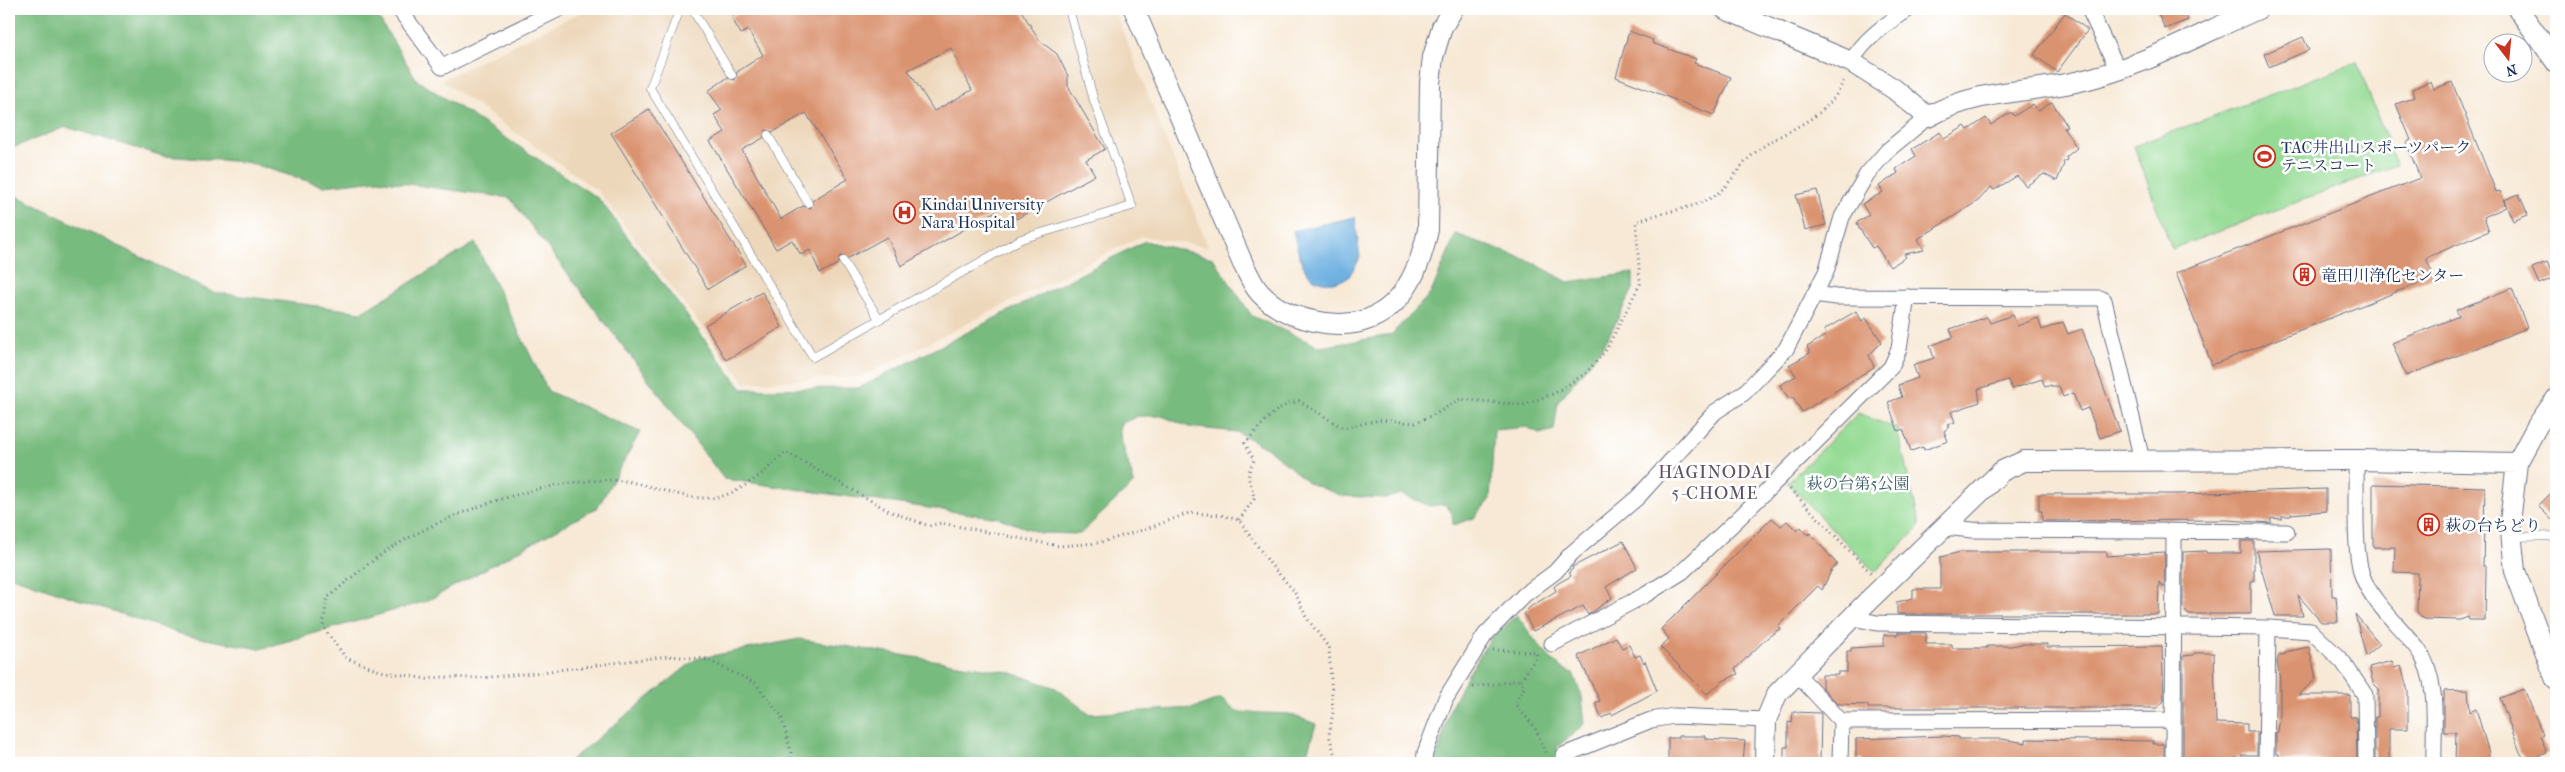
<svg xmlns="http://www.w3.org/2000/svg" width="2565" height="772" font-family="'IM FELL French Canon','Noto Serif JP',serif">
	<rect width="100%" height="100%" fill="#fff"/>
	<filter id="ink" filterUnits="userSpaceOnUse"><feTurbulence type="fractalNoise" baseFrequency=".02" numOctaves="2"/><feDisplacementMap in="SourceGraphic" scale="10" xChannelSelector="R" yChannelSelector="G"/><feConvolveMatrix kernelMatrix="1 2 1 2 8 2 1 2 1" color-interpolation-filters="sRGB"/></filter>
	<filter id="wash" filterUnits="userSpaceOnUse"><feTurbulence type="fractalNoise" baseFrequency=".0096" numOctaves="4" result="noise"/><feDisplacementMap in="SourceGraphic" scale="20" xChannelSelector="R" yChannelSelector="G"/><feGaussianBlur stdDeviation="1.12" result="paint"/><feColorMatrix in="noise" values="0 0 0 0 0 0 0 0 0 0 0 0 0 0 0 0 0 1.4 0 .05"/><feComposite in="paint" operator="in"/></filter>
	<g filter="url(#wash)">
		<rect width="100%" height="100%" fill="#f7e9d6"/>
		<path fill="#edd7ba" d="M 587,9 L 1114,9 L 1208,247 L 1141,236 L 861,377 L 745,383 L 598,191 L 441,80 Z"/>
		<path fill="#96db95" stroke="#58857a" d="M 2357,62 L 2396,165 L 2172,249 L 2134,146 Z
			M 1858,413 L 1897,429 L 1920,526 L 1875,572 L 1787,483 Z"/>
		<path fill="#78bb7e" stroke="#4a756e" d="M 9,9 L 373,9 L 417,80 L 599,199 L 742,389 L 859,388 L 1145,241 L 1213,258 L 1252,316 L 1320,347 L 1391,335 L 1431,293 L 1456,234 L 1530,261 L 1568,282 L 1633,273 L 1633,289 L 1604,345 L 1558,402 L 1554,430 L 1539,434 L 1527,427 L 1494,430 L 1490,499 L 1474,518 L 1453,525 L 1452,513 L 1445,504 L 1430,506 L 1401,494 L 1386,498 L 1342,496 L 1309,483 L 1270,450 L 1237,432 L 1189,427 L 1162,416 L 1138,416 L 1120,424 L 1120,436 L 1134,483 L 1080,534 L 1040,533 L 999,518 L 724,479 L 510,198 L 378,180 L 324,186 L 246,162 L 163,156 L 66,127 L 9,149 Z
			M 9,192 L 212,292 L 362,312 L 475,243 L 548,391 L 640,432 L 598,507 L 427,601 L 260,649 L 184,635 L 9,576 Z
			M 1517,615 C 1530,633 1551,667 1573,673 L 1582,697 L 1585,724 L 1557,747 L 1558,763 L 1435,763 L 1450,709 L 1464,681 L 1490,639 Z
			M 799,639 L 1009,672 L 1056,688 L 1089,714 L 1194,708 L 1221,698 L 1238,712 L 1289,714 L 1316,724 L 1304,763 L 567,763 L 696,659 Z"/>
		<path fill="#6aafe0" stroke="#426f9f" d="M 1355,217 L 1360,258 L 1348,278 C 1305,294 1301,263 1293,231 Z"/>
		<g id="blocks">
			<path fill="#da936f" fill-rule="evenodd" d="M 747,9 L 1020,9 L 1040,41 L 1057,54 L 1068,76 L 1068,86 L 1105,149 L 1086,160 L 1095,175 L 1016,219 L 1008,204 L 901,266 L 887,237 L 848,258 L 840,256 L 838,264 L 820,273 L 810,250 L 801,255 L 792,240 L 776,249 L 710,141 L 725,132 L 714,115 L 722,110 L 708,91 L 727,78 L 735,80 L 737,72 L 763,55 L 748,30 L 741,34 L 731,17 ZM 951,48 L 972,90 L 934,111 L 908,70 ZM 806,113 L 848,179 L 813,200 L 811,208 L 803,206 L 781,219 L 742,150 L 763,138 L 766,130 L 773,132 Z
				M 2156,9 L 2183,9 L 2188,20 L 2165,29 Z
				M 2065,13 L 2088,30 L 2057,72 L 2034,55 Z
				M 1629,31 L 1653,40 L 1652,43 L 1696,59 L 1694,63 L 1731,77 L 1714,115 L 1616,77 Z
				M 2303,37 L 2309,50 L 2269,67 L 2264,54 Z
				M 2431,81 L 2434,89 L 2452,82 L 2496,192 L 2500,191 L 2506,207 L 2484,217 L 2489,231 L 2426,258 L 2434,277 L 2212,365 L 2176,273 L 2420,178 L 2406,142 L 2411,140 L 2396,104 L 2415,97 L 2412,89 Z
				M 2052,102 L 2067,126 L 2064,128 L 2077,148 L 2066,157 L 2067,160 L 2063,162 L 2064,164 L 2057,181 L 2044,174 L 2026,186 L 2017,176 L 1994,190 L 1991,187 L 1978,201 L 1918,239 L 1924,250 L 1904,254 L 1906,257 L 1890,267 L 1876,246 L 1872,248 L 1856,223 L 1869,215 L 1862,204 L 1883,192 L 1879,186 L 1898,173 L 1896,169 L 1916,156 L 1912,149 L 1940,132 L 1944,139 L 1965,126 L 1968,130 L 1986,118 L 1991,125 L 2011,112 L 2014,116 L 2033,104 L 2038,111 Z
				M 649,109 L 746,265 L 708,289 L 611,133 Z
				M 1817,190 L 1826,225 L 1805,230 L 1796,195 Z
				M 2519,194 L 2528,215 L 2513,221 L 2504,200 Z
				M 2547,262 L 2554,278 L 2539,284 L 2532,268 Z
				M 2512,288 L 2527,328 L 2406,376 L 2392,343 L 2459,316 L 2456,310 Z
				M 762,292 L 782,327 L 726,360 L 705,325 Z
				M 1856,311 L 1862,321 L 1866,318 L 1882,342 L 1869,355 L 1874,367 L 1802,412 L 1793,397 L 1789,399 L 1780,385 L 1796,376 L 1789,365 L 1810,353 L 1807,347 L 1826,335 L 1824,330 Z
				M 2013,315 L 2017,326 L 2038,318 L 2042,330 L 2063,322 L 2068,334 L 2082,329 L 2120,431 L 2100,438 L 2088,408 L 2080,411 L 2073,393 L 2063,397 L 2059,387 L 2052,387 L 2052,385 L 2045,387 L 2042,379 L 2012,389 L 2008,380 L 1978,389 L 1980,402 L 1951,412 L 1955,422 L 1948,424 L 1949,427 L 1944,431 L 1948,441 L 1924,450 L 1923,447 L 1911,451 L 1903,429 L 1898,431 L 1888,402 L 1902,397 L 1898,385 L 1918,378 L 1913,365 L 1934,358 L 1930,346 L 1953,337 L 1950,329 L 1987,317 L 1990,323 Z
				M 2373,484 L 2485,487 L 2483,566 L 2486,566 L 2486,571 L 2485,620 L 2469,620 L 2468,617 L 2460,620 L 2424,619 L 2417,612 L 2418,573 L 2394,572 L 2395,547 L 2373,547 Z
				M 2556,488 L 2556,524 L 2538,506 Z
				M 2326,489 L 2326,511 L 2291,514 L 2291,516 L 2282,516 L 2282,519 L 2271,518 L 2271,523 L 2228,520 L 2042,521 L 2042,511 L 2039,511 L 2039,494 L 2180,494 Z
				M 1772,518 L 1781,526 L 1787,521 L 1797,531 L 1801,527 L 1808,535 L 1810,533 L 1837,564 L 1831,571 L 1822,590 L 1818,586 L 1778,626 L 1781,628 L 1767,638 L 1735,669 L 1738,674 L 1723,681 L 1707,694 L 1660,647 L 1669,639 L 1661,629 Z
				M 1623,541 L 1637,568 L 1606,587 L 1612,598 L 1588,615 L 1583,606 L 1533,631 L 1524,613 L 1530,607 L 1556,591 L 1554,587 L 1557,584 L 1571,576 L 1569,572 L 1573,569 L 1572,567 Z
				M 2241,541 L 2254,541 L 2254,581 L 2251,581 L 2251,614 L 2189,614 L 2183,608 L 2183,552 L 2206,551 L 2206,553 L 2241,553 Z
				M 2331,549 L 2332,596 L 2336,596 L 2338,622 L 2321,622 L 2298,595 L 2303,616 L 2275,616 L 2256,551 Z
				M 1961,552 L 2107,552 L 2107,556 L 2165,552 L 2164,588 L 2159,582 L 2158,614 L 1897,614 L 1897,602 L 1913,598 L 1913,589 L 1940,589 L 1940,557 Z
				M 2355,614 L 2380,644 L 2366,656 Z
				M 1897,633 L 1926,633 L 1926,644 L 1952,644 L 1952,648 L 1987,648 L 1987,646 L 2011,646 L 2022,644 L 2047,644 L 2047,647 L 2162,646 L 2164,701 L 2157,708 L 1868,708 L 1868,705 L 1838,704 L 1822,687 L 1822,675 L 1838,675 L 1838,672 L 1847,672 L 1847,651 L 1851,651 L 1851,648 L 1884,646 L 1884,635 L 1897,635 Z
				M 1616,637 L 1622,648 L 1629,645 L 1635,657 L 1640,655 L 1644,663 L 1645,661 L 1657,691 L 1612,715 L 1611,713 L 1602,718 L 1595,703 L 1600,701 L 1578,656 Z
				M 2309,647 L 2316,679 L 2298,695 L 2350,695 L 2350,717 L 2356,717 L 2357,761 L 2279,760 L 2279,754 L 2276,754 L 2276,732 L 2278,732 L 2280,715 L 2280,681 L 2277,662 L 2279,655 L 2286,654 L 2285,652 Z
				M 2194,653 L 2214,653 L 2216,723 L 2247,724 L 2247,732 L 2257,732 L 2257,755 L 2242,755 L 2242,759 L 2235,758 L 2235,763 L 2183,763 L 2183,656 L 2194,655 Z
				M 2392,661 L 2394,668 L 2401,666 L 2408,691 L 2408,729 L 2389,729 L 2389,760 L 2375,761 L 2375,717 L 2378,717 L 2378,689 L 2380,690 L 2373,683 L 2369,667 Z
				M 2524,689 L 2543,735 L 2540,736 L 2547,753 L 2526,762 L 2520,752 L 2500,698 Z
				M 2468,690 L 2470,712 L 2476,709 L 2489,753 L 2489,763 L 2455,763 L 2456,732 L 2444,732 L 2444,691 Z
				M 1793,712 L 1821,713 L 1820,762 L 1784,763 L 1784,747 L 1788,747 L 1788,722 L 1792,723 Z
				M 1678,736 L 1705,736 L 1705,739 L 1745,741 L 1743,763 L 1668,763 L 1668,738 L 1678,738 Z
				M 1944,736 L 1959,737 L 1959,739 L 2002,739 L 2026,743 L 2026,739 L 2153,741 L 2153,744 L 2164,744 L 2164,761 L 2153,761 L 2153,763 L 1862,763 L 1862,759 L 1856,759 L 1856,739 Z"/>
		</g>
	</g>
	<g filter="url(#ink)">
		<use href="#blocks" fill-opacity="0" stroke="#687088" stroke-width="1"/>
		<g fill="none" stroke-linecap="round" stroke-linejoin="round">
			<defs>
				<path id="service" d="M 680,9 L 650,88 L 813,357 L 1021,239 L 1132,206 L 1094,101 L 1069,9
					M 692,9 L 732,75
					M 768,135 L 808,203
					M 843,261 L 879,319
					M 2513,537 L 2556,536"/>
				<path id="minor" d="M 399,9 L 442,67 L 559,9
					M 2089,9 L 2118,70
					M 1851,62 C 1865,38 1886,24 1909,9
					M 1814,294 L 1836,297 L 2100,298 L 2104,300 L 2142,460
					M 2356,460 C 2357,491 2353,548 2362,575 C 2372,604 2401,626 2419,651 C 2440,681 2433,729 2434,763
					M 1944,527 L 1972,530 L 2287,532
					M 1853,618 L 1877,623 L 2268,628 L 2311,631 L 2343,662 L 2365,695 L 2366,763
					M 1552,644 L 1645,595 L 1682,572 L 1740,517 L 1891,367 L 1899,349 L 1907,297
					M 1796,673 L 1841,721 L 1840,763
					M 1841,721 L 2173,720
					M 1564,755 L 1651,720 L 1674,716 L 1766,720
					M 1424,763 L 1425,753 L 1446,698 L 1485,635 L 1524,595 L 1555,572 L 1572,553 L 1638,497 L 1715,412 L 1744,393 L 1786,349 L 1826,272 L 1842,217 L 1867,174 L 1888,150 L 1928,117
					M 2173,763 L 2174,532
					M 2266,763 L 2268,628"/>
				<path id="tertiary" d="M 1134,9 L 1243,264 C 1248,273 1253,286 1260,293 C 1274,308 1294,317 1314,321 C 1384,336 1415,292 1428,230 L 1430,83 L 1433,57 L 1442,27 L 1453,9
					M 1725,9 L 1851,62 L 1894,89 L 1928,117 C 1972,91 2022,93 2071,83 C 2136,70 2198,35 2258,9
					M 2518,9 L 2556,62
					M 2556,399 L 2537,426 L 2517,463 L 2510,522 L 2515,571 L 2556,680
					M 1765,763 L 1766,720 L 1777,694 L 1866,603 L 2002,471 L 2024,461 L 2356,460 L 2517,463"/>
			</defs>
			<use href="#service" stroke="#687088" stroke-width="9"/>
			<use href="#minor" stroke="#687088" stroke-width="17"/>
			<use href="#tertiary" stroke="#687088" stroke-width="22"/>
			<path stroke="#687088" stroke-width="3" stroke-dasharray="1 4" stroke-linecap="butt" d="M 1790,489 L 1871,573
				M 1239,520 L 1254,499 C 1252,480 1243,481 1254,460 L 1245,443 C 1261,426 1275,405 1299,401 L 1343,428 L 1379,420 L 1415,423 L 1439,412 L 1460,399 L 1523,405 L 1555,393 L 1586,373 L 1606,350 L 1640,284 L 1636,222 C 1661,211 1686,211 1709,199 C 1727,190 1736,171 1749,158 C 1781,127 1827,125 1844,79
				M 1493,650 L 1536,652 L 1537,656 L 1521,680 L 1524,688 L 1515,704 L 1534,726 L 1547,755
				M 1473,687 L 1521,680
				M 791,763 L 791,752 L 781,715 L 755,683 L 706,659 L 669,656 L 534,673 L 480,678 L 441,677 L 427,679 L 380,671 L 346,658 L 323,627 L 327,598 C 347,582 367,563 390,549 C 440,517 511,492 571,483 C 587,481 608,479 624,481 C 656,485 696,507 728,494 C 750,486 768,468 786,452 L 889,511 L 929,526 L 941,523 L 1059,546 L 1098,543 L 1146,529 L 1189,513 L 1221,515 L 1239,520 L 1271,565 L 1295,592 L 1306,617 L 1329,648 L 1333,712 L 1329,735 L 1337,763"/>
			<use href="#service" stroke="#fff" stroke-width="8"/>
			<use href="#minor" stroke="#fff" stroke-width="15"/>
			<use href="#tertiary" stroke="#fff" stroke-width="20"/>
		</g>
	</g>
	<defs>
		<symbol id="stadium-ring" viewBox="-11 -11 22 22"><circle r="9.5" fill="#fff" stroke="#c8321e" stroke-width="1.5"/><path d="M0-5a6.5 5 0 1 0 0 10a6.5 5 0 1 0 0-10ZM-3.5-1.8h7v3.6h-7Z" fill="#c8321e"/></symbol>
		<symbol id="hospital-ring" viewBox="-11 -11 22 22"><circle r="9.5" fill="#fff" stroke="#c8321e" stroke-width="1.5"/><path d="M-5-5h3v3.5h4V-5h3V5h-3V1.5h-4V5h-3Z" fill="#c8321e"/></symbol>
		<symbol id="building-ring" viewBox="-11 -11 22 22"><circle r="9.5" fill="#fff" stroke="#c8321e" stroke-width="1.5"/><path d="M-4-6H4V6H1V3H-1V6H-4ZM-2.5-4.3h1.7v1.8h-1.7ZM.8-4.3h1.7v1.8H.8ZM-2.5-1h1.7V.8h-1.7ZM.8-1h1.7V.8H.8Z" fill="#c8321e"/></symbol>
	</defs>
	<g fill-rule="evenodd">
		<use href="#stadium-ring" x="2252" y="144" width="25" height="25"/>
		<use href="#hospital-ring" x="892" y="200" width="25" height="25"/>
		<use href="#building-ring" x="2292" y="262" width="25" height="25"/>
		<use href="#building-ring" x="2416" y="512" width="25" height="25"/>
	</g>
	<g text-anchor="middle" stroke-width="5" stroke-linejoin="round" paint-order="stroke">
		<g font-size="16" fill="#1b2f5e" stroke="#fff" text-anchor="start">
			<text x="2281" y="153">TAC井出山スポーツパーク<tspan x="2281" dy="18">テニスコート</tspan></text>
			<text x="921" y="210">Kindai University<tspan x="921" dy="18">Nara Hospital</tspan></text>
			<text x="2321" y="281">竜田川浄化センター</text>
			<text x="2445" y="531">萩の台ちどり</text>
		</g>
		<g font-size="16" fill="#40636e" stroke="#fff">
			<text x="1858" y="489">萩の台第5公園</text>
		</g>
		<g font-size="18" letter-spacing="1" fill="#5e5264" stroke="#fff">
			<text x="1715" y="478">HAGINODAI<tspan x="1715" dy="21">5-CHOME</tspan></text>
		</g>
	</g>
	<rect width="2565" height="772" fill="none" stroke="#fff" stroke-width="30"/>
	<g transform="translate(2508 58) rotate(164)"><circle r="24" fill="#ffffff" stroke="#a4acbf"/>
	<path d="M0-4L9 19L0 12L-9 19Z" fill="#c8321e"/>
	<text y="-8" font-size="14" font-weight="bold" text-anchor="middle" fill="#1b2f5e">N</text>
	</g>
</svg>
